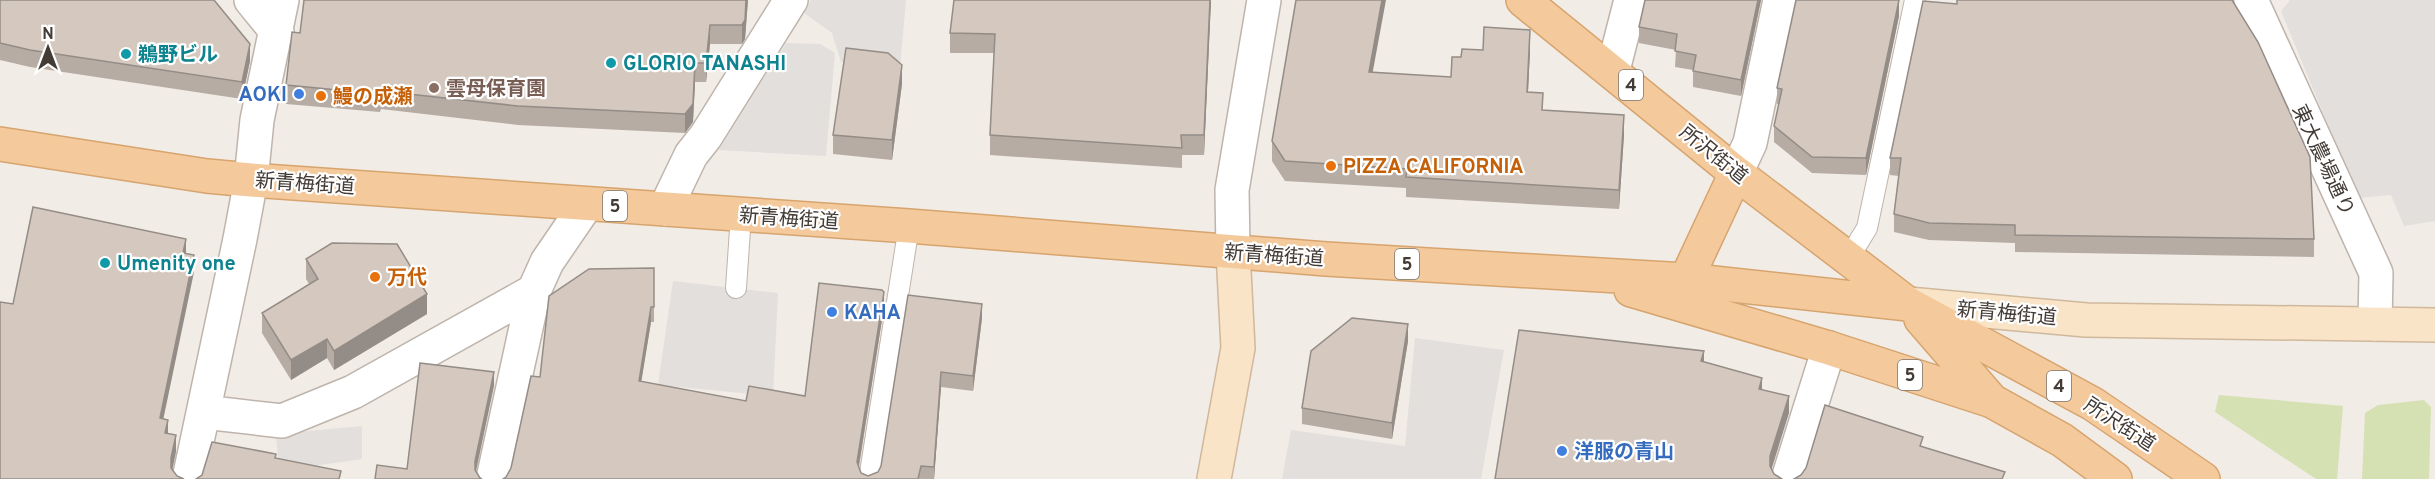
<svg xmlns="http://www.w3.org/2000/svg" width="2435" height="479" font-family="Overpass,'Noto Sans JP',sans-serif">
	<rect width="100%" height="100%" fill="#f1ece6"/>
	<path fill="#d5e1b2" d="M 2219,395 L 2343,406 L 2337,479 L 2316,479 L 2215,412 Z
		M 2424,400 L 2431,407 L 2429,479 L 2362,479 L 2365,413 L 2378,405 Z"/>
	<path fill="#e2dfdd" d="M 811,0 L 906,0 L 900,68 L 841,62 L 832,33 L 804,13 Z
		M 2290,0 L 2435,0 L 2435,221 L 2404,226 L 2391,195 L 2358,198 L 2281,11 Z
		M 786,43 L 820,44 L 835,53 L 826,156 L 719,150 Z
		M 673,281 L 778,293 L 773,396 L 658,385 Z
		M 1415,338 L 1504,350 L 1481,479 L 1282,479 L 1291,430 L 1405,446 Z
		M 362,426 L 362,459 L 279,471 L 276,434 Z"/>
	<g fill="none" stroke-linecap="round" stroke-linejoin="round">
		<defs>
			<path id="lane" d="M 1848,259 L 1867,228 L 1915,0
				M 736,288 L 741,215
				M 869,479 L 909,226"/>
			<path id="street" d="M 251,0 L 277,32
				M 2251,0 L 2376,273 L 2375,324
				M 1613,70 L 1631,0
				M 1736,173 L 1750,143 L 1780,0
				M 665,209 L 691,155 L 706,136 L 791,0
				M 1233,252 L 1232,190 L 1264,0
				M 204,412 L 282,421 L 353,392 L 534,291
				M 189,479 L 240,239 L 251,180 L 257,120 L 282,0
				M 493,479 L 534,291 L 547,262 L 586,205
				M 1788,479 L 1829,348"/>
			<path id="secondary" d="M 1908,304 L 2086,320 L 2435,325
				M 1214,479 L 1238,348 L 1233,252"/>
			<path id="primary" d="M 1523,0 L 1736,173 L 1908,304 L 2093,404 L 2203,479
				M 0,144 L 207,176 L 251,180 L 909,226 L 1326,259 L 1686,280 L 1908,304
				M 1686,280 L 1736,173
				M 1631,290 L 1829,348 L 1992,401
				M 1921,319 L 1992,401 L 2062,440 L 2115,479"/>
		</defs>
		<use href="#lane" stroke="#beb4ac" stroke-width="22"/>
		<use href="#street" stroke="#beb4ac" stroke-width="36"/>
		<use href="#secondary" stroke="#cfb89c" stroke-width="36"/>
		<use href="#primary" stroke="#d7a46e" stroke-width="36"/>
		<use href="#lane" stroke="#fff" stroke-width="20"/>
		<use href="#street" stroke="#fff" stroke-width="33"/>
		<use href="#secondary" stroke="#f9e4c8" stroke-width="33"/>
		<use href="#primary" stroke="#f4ca9c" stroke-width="33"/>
	</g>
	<path fill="#b6aca4" d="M 0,0 L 250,61 L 242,99 L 30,67 L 0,60 Z
		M 304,0 L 748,0 L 745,39 L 742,44 L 710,44 L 706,82 L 695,82 L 693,122 L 685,133 L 518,125 L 381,109 L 380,112 L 286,104 L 286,85 L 300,33 Z
		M 954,0 L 1211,0 L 1204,155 L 1182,155 L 1182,168 L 990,155 L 990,135 L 994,53 L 950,53 L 950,33 Z
		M 1761,0 L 1741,96 L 1693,87 L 1693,70 L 1675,67 L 1676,50 L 1639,43 L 1639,27 Z
		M 1923,1 L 2314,239 L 2314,257 L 2015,252 L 2015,243 L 1929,240 L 1894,232 L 1894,214 L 1899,176 L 1890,175 L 1890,158 Z
		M 1899,16 L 1866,175 L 1812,173 L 1774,142 L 1774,126 L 1779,104 L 1777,104 L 1777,88 Z
		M 1483,50 L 1530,50 L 1528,93 L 1543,110 L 1624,135 L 1619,209 L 1406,197 L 1406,188 L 1285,181 L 1272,161 L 1272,141 L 1372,72 L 1451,77 L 1461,57 Z
		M 902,84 L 892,160 L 833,154 L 833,135 Z
		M 306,259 L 427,314 L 334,370 L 327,358 L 291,380 L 262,333 L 262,313 L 309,284 L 306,279 Z
		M 654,268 L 654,322 L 651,322 L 641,381 L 746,401 L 805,396 L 884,307 L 859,467 L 861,473 L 868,476 L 878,472 L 881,466 L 908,295 L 982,318 L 973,391 L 941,387 L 934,479 L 503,479 L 506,477 L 511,468 L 540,377 Z
		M 1408,341 L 1392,439 L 1302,424 L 1302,408 Z"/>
	<path fill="#948c86" d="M 746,0 L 748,0 L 745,39 L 742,44 L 742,25 Z
		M 1210,0 L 1211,0 L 1204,155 L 1204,135 Z
		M 1382,0 L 1386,0 L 1369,92 L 1369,72 Z
		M 1758,0 L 1761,0 L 1741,96 L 1741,80 Z
		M 1899,0 L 1899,16 L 1866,175 L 1866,158 Z
		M 710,25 L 710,44 L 706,82 L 706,63 Z
		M 1530,30 L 1530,50 L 1527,112 L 1527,92 Z
		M 250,44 L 250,61 L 242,99 L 242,82 Z
		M 695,63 L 695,82 L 693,122 L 685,133 L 685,114 Z
		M 902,65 L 902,84 L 892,160 L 892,140 Z
		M 1624,115 L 1624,135 L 1619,209 L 1619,190 Z
		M 186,239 L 186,256 L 183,253 Z
		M 194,255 L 194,272 L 160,435 L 160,418 Z
		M 884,292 L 884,307 L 857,477 L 857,462 Z
		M 427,294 L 427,314 L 334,370 L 334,351 Z
		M 982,304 L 982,318 L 973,391 L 973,376 Z
		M 651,307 L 651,322 L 639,396 L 639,381 Z
		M 1408,324 L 1408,341 L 1392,439 L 1392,423 Z
		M 327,339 L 327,358 L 291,380 L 291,360 Z
		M 1704,351 L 1704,369 L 1701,361 Z
		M 494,372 L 494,386 L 475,476 L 475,461 Z
		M 941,372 L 941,387 L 934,479 L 934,467 Z
		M 1762,378 L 1762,396 L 1759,389 Z
		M 1789,396 L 1789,413 L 1770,474 L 1770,456 Z
		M 168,420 L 168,437 L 165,433 Z
		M 176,435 L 176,452 L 171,476 L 171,458 Z"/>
	<path fill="#d4c8bf" stroke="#948c86" stroke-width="1.5" d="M 0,0 L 214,0 L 250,44 L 242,82 L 30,50 L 0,43 Z
		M 304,0 L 746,0 L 745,20 L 742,25 L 710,25 L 706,63 L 695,63 L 693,104 L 685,114 L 518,106 L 381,91 L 380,94 L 286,85 L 292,32 L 300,33 Z
		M 954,0 L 1210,0 L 1204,135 L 1181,135 L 1182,148 L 990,135 L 995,34 L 950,33 Z
		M 1296,0 L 1382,0 L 1369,72 L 1451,77 L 1452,57 L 1461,57 L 1462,49 L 1483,50 L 1484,27 L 1530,30 L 1527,92 L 1543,93 L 1542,110 L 1624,115 L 1619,190 L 1406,177 L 1407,169 L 1285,161 L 1272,141 Z
		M 1645,0 L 1758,0 L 1741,80 L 1693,71 L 1696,55 L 1675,51 L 1677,34 L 1639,27 Z
		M 1796,0 L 1899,0 L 1866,158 L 1812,157 L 1774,126 L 1782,89 L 1777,88 Z
		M 1957,0 L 2232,0 L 2258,42 L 2310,157 L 2314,239 L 2015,235 L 2015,225 L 1929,223 L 1894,214 L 1901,158 L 1890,158 L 1923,1 L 1957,4 Z
		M 846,48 L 888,53 L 902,65 L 892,140 L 833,135 Z
		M 33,207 L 186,239 L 183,253 L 194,255 L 160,418 L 168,420 L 165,433 L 176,435 L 171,458 L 171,468 L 177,476 L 184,479 L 0,479 L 0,302 L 13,304 Z
		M 332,243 L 397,244 L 427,294 L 334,351 L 327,339 L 291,360 L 262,313 L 318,279 L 306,259 Z
		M 654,268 L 654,307 L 651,307 L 639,381 L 746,401 L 749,386 L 805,396 L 819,283 L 882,290 L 884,292 L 857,462 L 861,473 L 868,476 L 878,472 L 881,466 L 908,295 L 982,304 L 973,376 L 941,372 L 934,467 L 921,466 L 918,479 L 503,479 L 506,477 L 511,468 L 531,376 L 540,377 L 549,296 L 589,269 Z
		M 1352,318 L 1408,324 L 1392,423 L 1302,408 L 1311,351 Z
		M 1519,330 L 1704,351 L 1701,361 L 1762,378 L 1759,389 L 1789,396 L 1770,456 L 1770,466 L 1774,474 L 1782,479 L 1495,479 Z
		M 420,363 L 494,372 L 475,461 L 475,470 L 480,478 L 482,479 L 375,479 L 377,465 L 407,469 Z
		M 1825,405 L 1923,437 L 1920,446 L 2005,472 L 2002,479 L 1794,479 L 1801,475 L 1806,468 Z
		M 212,442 L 276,454 L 275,458 L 341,471 L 339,479 L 196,479 L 202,475 Z"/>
	<g fill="#0f9aa8" stroke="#fff" stroke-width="2">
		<circle cx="126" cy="54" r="6"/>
		<circle cx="611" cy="63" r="6"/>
		<circle cx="105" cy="263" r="6"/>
	</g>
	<circle fill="#8d6e63" stroke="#fff" stroke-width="2" cx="434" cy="88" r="6"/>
	<g fill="#3f7fe0" stroke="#fff" stroke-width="2">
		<circle cx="299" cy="94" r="6"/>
		<circle cx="832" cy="312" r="6"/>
		<circle cx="1562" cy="451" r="6"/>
	</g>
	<g fill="#e8710a" stroke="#fff" stroke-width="2">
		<circle cx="321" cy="96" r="6"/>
		<circle cx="1331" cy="166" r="6"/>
		<circle cx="375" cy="277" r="6"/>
	</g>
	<g text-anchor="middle" stroke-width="4.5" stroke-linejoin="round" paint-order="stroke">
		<g fill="#fff" stroke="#7b7672" stroke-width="1.5">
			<rect x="1619" y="70" width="24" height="30" rx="4.5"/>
			<rect x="603" y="191" width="24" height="30" rx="4.5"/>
			<rect x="1395" y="249" width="24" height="30" rx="4.5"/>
			<rect x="1898" y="360" width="24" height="30" rx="4.5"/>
			<rect x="2047" y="371" width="24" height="30" rx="4.5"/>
		</g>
		<g font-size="18" font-weight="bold" fill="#433b36">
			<text x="1631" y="91">4</text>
			<text x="615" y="212">5</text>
			<text x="1407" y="270">5</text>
			<text x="1910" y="381">5</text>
			<text x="2059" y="392">4</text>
		</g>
		<g font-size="20" font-weight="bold" fill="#0d838f" stroke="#fff" text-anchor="start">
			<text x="138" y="61">鵜野ビル</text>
			<text x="623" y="70">GLORIO TANASHI</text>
			<text x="117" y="270">Umenity one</text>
		</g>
		<g font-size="20" font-weight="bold" fill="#785e54" stroke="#fff" text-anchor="start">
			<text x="446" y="95">雲母保育園</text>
		</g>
		<g font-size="20" font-weight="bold" fill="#366cbe" stroke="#fff" text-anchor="start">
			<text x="287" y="101" text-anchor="end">AOKI</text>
			<text x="844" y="319">KAHA</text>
			<text x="1574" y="458">洋服の青山</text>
		</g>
		<g font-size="20" font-weight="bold" fill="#c56008" stroke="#fff" text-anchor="start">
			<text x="333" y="103">鰻の成瀬</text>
			<text x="1343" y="173">PIZZA CALIFORNIA</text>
			<text x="387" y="284">万代</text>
		</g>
		<g font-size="20" fill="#433b36" stroke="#fff">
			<text transform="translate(1714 154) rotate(39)" y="7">所沢街道</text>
			<text transform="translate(2324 160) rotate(65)" y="7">東大農場通り</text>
			<text transform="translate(305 183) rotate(4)" y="7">新青梅街道</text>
			<text transform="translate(789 218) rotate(4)" y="7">新青梅街道</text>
			<text transform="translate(1274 255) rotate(4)" y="7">新青梅街道</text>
			<text transform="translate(2007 313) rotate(5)" y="7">新青梅街道</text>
			<text transform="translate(2120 424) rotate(33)" y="7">所沢街道</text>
		</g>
	</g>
	<g transform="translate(48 48)" stroke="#ffffff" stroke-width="4.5" paint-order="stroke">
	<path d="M0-4.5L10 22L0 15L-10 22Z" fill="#433b36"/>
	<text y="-9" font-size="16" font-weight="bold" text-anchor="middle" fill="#433b36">N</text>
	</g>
</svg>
